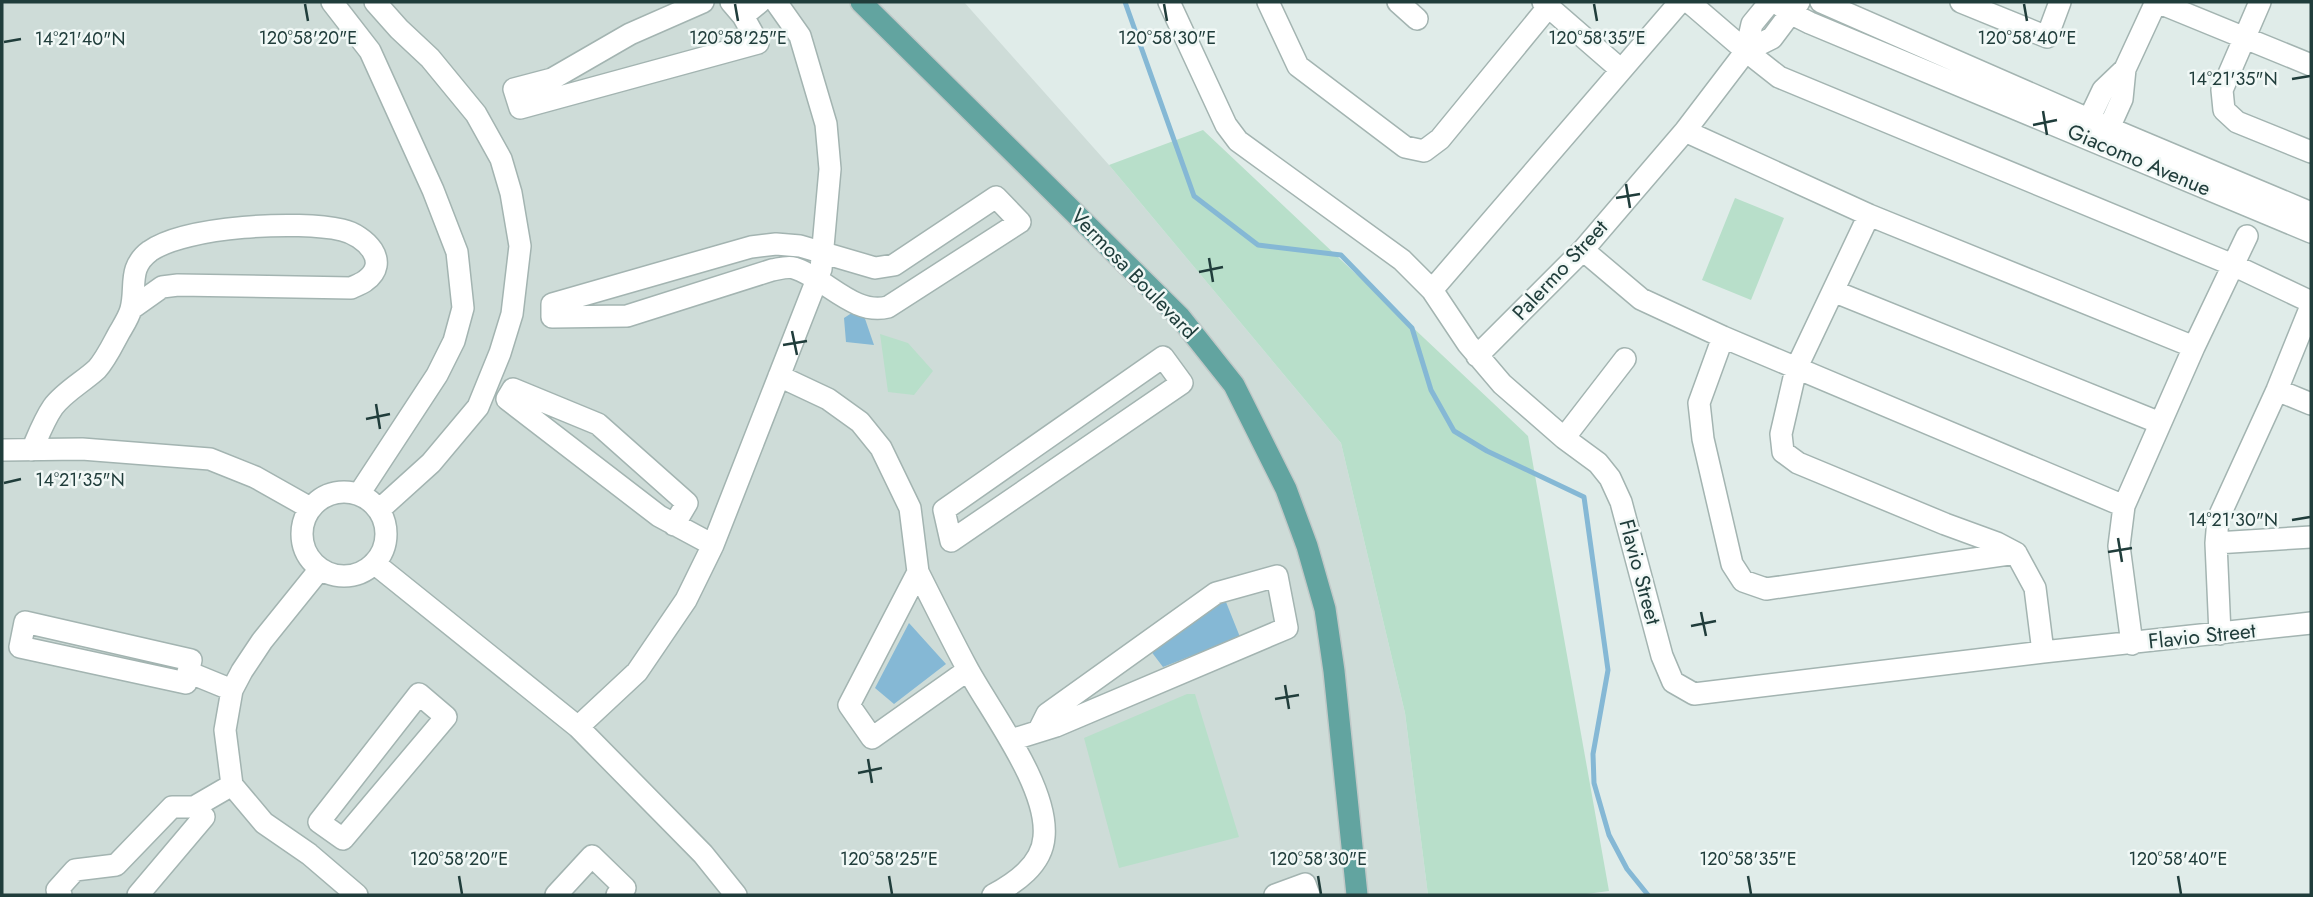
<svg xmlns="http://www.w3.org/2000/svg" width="2313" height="897" font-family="Jost,sans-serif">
	<rect width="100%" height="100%" fill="#e0ece9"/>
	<path fill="#cedcd8" d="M 2,2 L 964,2 L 1109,165 L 1341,443 L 1405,713 L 1428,895 L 2,895 Z"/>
	<path fill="#b8dfca" d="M 1203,130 L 1528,436 L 1609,891 L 1579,895 L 1428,895 L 1405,713 L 1341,443 L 1109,165 Z
		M 1735,198 L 1784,218 L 1751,300 L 1702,280 Z
		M 880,334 L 908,343 L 933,371 L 914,395 L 888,392 Z
		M 1187,694 L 1195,694 L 1239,837 L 1119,868 L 1084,738 Z"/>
	<path fill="#85b8d5" d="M 861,307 L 874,345 L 846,342 L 844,318 Z
		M 1222,592 L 1240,637 L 1163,667 L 1147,646 Z
		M 909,623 L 946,664 L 894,704 L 875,688 Z"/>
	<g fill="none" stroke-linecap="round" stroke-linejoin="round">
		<path stroke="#85b8d5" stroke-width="5" d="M 1125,2 L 1194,196 L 1258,245 L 1341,255 L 1412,328 L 1431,390 L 1454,431 L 1487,451 L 1584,497 L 1608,670 L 1593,754 L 1594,783 L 1609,835 L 1627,869 L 1648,895"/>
		<defs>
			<path id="minor" d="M 332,2 L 370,51 L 433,190 L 457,252 L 463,308 L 454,341 L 437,375 L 359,494
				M 375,2 L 399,29 L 430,58 L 476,114 L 501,159 L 511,193 L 520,246 L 512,314 L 500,353 L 478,407 L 431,463 L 379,510
				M 703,2 L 630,34 L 552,79 L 514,89 L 520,108 L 758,43 L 743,16 L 731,2
				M 1169,2 L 1226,125 L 1238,141 L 1402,260 L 1432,290 L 1468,344 L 1502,384 L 1564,438 L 1598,463 L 1610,478 L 1621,502 L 1662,656 L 1673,682 L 1694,694 L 2043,652 L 2311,623
				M 1268,2 L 1298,66 L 1405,147 L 1424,151 L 1440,139 L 1549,6
				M 1398,2 L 1417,19
				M 1543,2 L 1620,69
				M 1689,2 L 1746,51 L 1779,77 L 2233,265 L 2311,302
				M 1776,2 L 1790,13 L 1810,23 L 2311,232
				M 1821,2 L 2109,128 L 2311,213
				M 1961,2 L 2047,37 L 2060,2
				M 2157,2 L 2311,65
				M 2260,2 L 2222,90 L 2224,110 L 2237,122 L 2311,152
				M 743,16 L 760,2
				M 1746,51 L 1772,38 L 1799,2
				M 2084,130 L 2103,90 L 2125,69
				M 1685,131 L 1869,215 L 2194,347
				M 2104,139 L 2122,99 L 2125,69 L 2156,2
				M 996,197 L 1020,222 L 888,307 C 854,316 826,278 794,268 C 787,266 779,269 772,270 L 627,316 L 552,317 L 552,304 L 751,247 L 776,244 L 800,246 L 875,268 L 894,265 Z
				M 1869,215 L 1796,369 L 1781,434 L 1783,452 L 1798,463 L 1945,524 L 1997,543 L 2016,553 L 2035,588 L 2043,652
				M 1583,250 L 1641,299 L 1723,337 L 2124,506
				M 1432,290 L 1680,2
				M 1833,291 L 2160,423
				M 1723,337 L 1699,403 L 1703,439 L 1732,564 L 1743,581 L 1766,589 L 2016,553
				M 1477,356 L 1583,250 L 1685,131 L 1746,51 L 1752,24 L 1770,2
				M 1163,357 L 1182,383 L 951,541 L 944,510 Z
				M 779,376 L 828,399 L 860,422 L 881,448 L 910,508 L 918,572 L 849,705 L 872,738 L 968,670
				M 2277,390 L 2311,404
				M 1564,438 L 1625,359
				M 2,450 L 82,449 L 210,459 L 255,477 L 310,508
				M 32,450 C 38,436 44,420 53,407 C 64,392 83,382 97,369 C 106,359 113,344 119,333 C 123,326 129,317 131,309 C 137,287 127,268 150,251 C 186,226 299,220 342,230 C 365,235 392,262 365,281 C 361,284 355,286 351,288 L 178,285 L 162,287 L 131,309
				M302 534a42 42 0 1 1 84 0a42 42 0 1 1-84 0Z
				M 674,525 L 687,503 L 598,424 L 513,389 L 507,399 L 659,516 L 713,545
				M 2216,543 L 2311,537
				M 374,563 L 578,727 L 703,854 L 736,895
				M 320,569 L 262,641 L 242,671 L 232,690 L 225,730 L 232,785 L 264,823 L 309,854 L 357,895
				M 918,572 C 934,604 950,636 967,668 C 990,711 1049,787 1044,837 C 1042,865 1015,883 993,895
				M 25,622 L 191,660 L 186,683 L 20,647 Z
				M 2220,634 L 2216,543 L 2218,519 L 2277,390 L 2311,306
				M 2132,644 L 2119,546 L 2124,506 L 2194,347 L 2247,236
				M 188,672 L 232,690
				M 419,694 L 446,717 L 343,839 L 319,822 Z
				M 578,727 L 637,672 L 686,600 L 713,545 L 821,269 L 830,169 L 826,124 L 800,36 L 776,2
				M 1011,740 L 1056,726 L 1287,628 L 1277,576 L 1216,593 L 1047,714 L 1039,730
				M 61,895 L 57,890 L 75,870 L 116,865 L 172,807 L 194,807 L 232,785
				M 138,895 L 204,817 L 194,807
				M 556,895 L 592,856 L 625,888 L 617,895
				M 1275,895 L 1305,884 L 1309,895"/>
			<path id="major" d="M 861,2 L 1180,317 L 1234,385 L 1286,489 L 1307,546 L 1325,609 L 1334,671 L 1357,895"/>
		</defs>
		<use href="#minor" stroke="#a3b4b1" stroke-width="24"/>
		<use href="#major" stroke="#c1c9c8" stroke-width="24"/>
		<use href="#minor" stroke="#fff" stroke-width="21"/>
		<use href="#major" stroke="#62a4a0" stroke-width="21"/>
	</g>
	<path fill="none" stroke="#203d3b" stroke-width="2.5" d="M 305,4 L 308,21M 735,4 L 738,21M 1164,4 L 1167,21M 1594,4 L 1597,21M 2024,4 L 2027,21M 4,42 L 21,39M 2292,79 L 2310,76M 2043,111 L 2047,135M 2033,125 L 2057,120M 1626,184 L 1630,208M 1616,198 L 1640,194M 1209,258 L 1213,282M 1199,272 L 1223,267M 792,331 L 797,355M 783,345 L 807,341M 376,404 L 380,429M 366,419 L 390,414M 4,483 L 21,479M 2292,520 L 2310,517M 2118,538 L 2122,562M 2108,552 L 2132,548M 1701,612 L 1706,636M 1691,626 L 1716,621M 1285,685 L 1289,709M 1275,699 L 1299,695M 868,759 L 872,783M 858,773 L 882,768M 459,876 L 462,894M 889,876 L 892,894M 1318,876 L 1321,894M 1748,876 L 1751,894M 2178,876 L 2181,894"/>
	<g text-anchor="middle" stroke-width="5" stroke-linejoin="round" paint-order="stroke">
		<g font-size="21" fill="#203d3b" stroke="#f1f8f6">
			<text transform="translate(2139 160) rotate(23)" y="7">Giacomo Avenue</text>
			<text transform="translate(1560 270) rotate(-47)" y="7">Palermo Street</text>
			<text transform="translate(1134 274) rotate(46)" y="7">Vermosa Boulevard</text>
			<text transform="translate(1640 572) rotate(75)" y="7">Flavio Street</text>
			<text transform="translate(2202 636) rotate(-6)" y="7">Flavio Street</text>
		</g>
	</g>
	<g font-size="18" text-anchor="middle" fill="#203d3b" stroke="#f1f8f6" stroke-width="5" stroke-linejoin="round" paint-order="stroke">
		<text x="308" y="44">120°58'20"E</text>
		<text x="738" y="44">120°58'25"E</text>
		<text x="1167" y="44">120°58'30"E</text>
		<text x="1597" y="44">120°58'35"E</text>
		<text x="2027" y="44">120°58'40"E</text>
		<text x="80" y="45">14°21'40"N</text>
		<text x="2233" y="85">14°21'35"N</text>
		<text x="80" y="486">14°21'35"N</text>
		<text x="2233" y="526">14°21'30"N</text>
		<text x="459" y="865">120°58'20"E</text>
		<text x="889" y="865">120°58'25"E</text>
		<text x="1318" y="865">120°58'30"E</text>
		<text x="1748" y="865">120°58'35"E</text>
		<text x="2178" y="865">120°58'40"E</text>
	</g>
	<rect width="2313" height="897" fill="none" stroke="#203d3b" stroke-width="7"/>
</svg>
